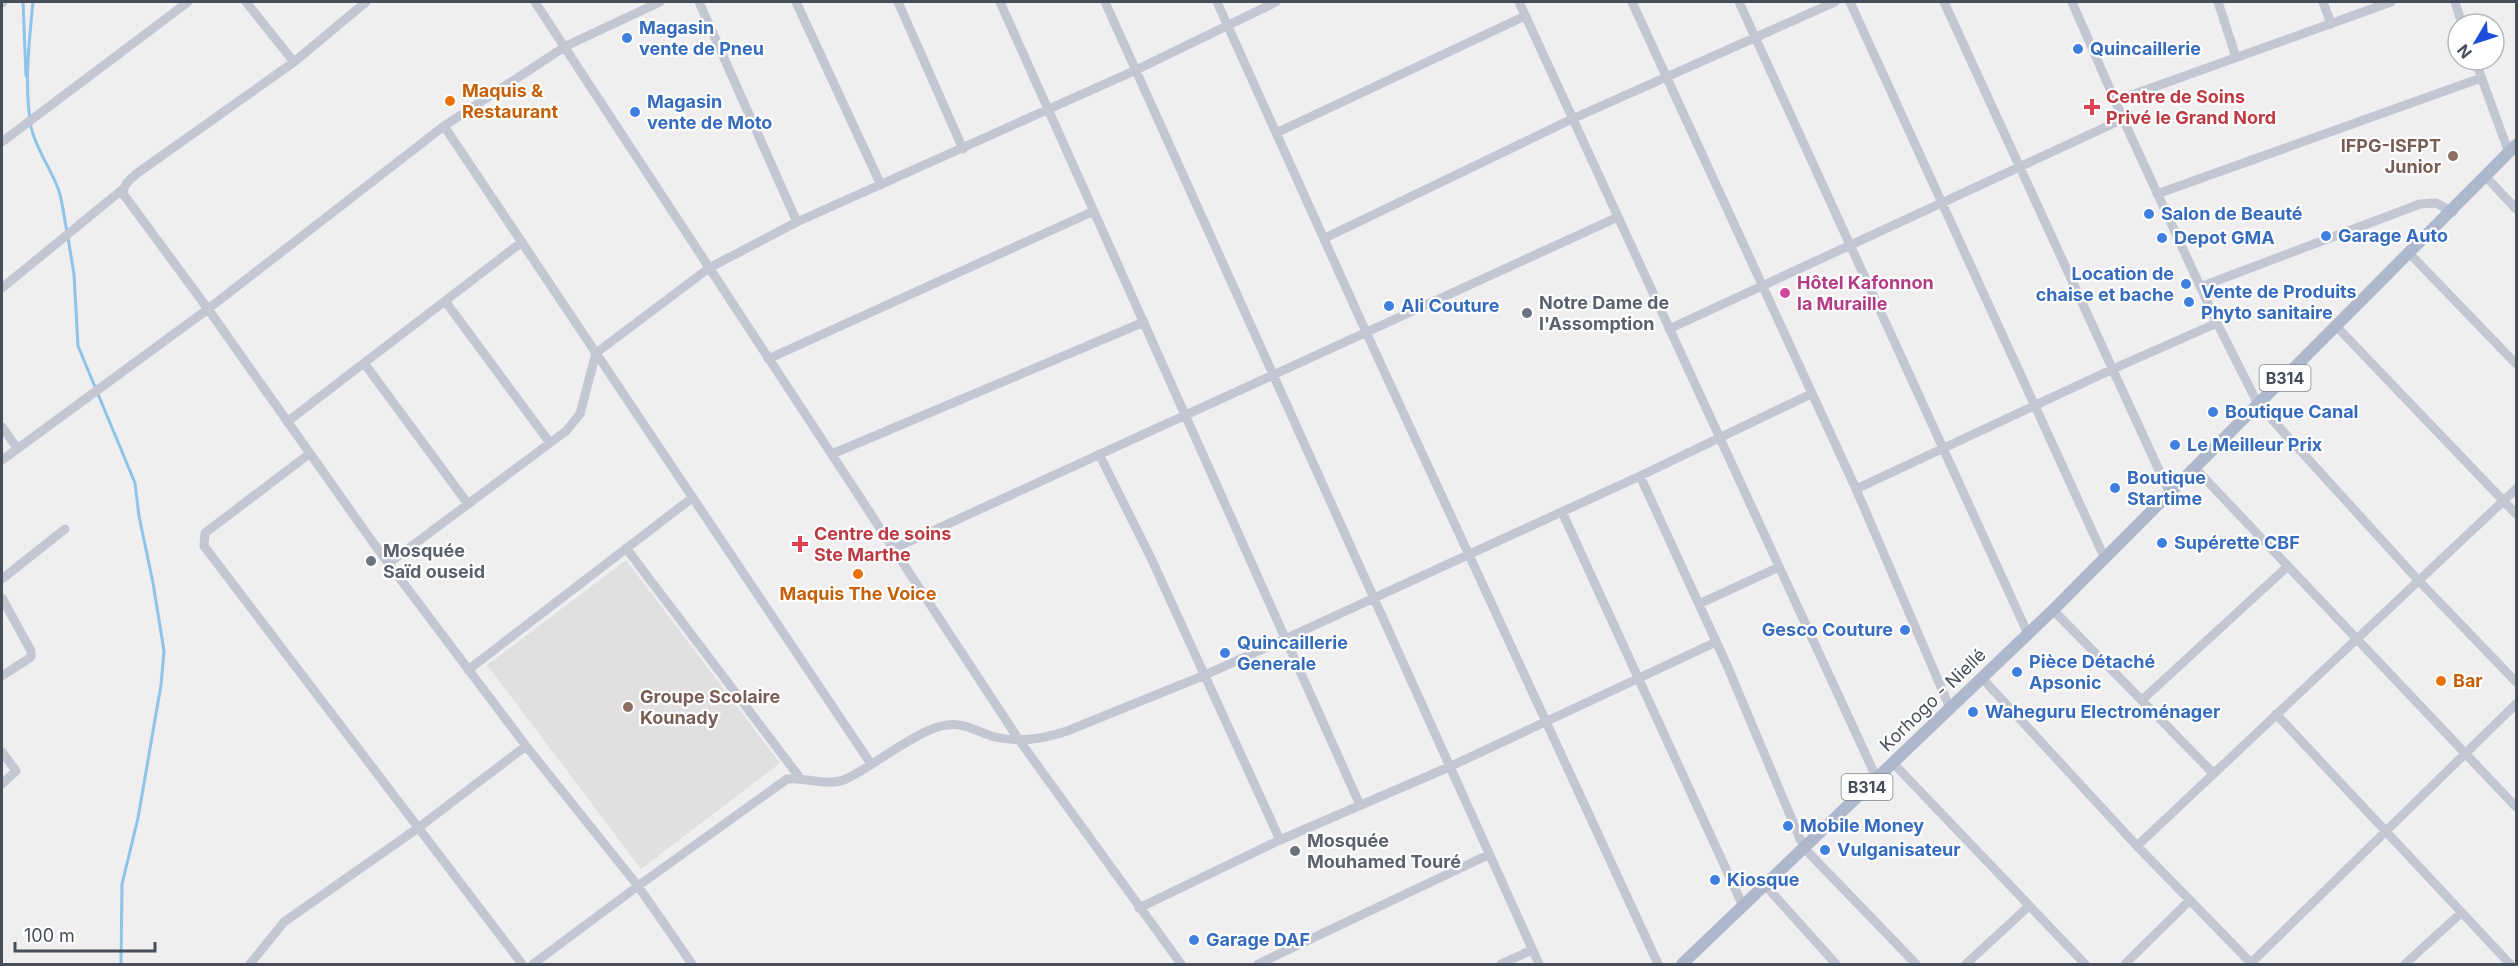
<svg xmlns="http://www.w3.org/2000/svg" width="2518" height="966" font-family="Inter,sans-serif">
	<rect width="100%" height="100%" fill="#f0eeee"/>
	<path fill="#e1dfe0" d="M 626,560 L 780,763 L 641,869 L 487,665 Z"/>
	<g fill="none" stroke-linecap="round" stroke-linejoin="round">
		<path stroke="#8cc5e9" stroke-width="3" d="M 23,2 L 26,76
			M 33,2 C 29,43 24,85 31,127 C 36,150 51,168 59,191 C 63,204 64,218 67,232
			M 68,238 L 74,274 L 78,346 L 135,483 L 139,516 L 153,583 L 164,651 L 161,685 L 138,818 L 122,884 L 121,964"/>
		<path stroke="#c2c7d3" stroke-width="9" d="M 246,2 L 294,62
			M 366,2 L 294,62 L 136,174 C 129,181 122,185 124,195 L 208,309 L 374,544 L 526,746 L 638,886 L 692,964
			M 535,2 L 1019,740 L 1181,964
			M 699,2 L 797,222
			M 796,2 L 881,185
			M 898,2 L 963,149
			M 1000,2 L 1360,805
			M 1105,2 L 1539,964
			M 1217,2 L 1366,332 L 1658,964
			M 1519,2 L 1877,779
			M 1632,2 L 1856,489 L 1950,708
			M 1739,2 L 2028,634
			M 1850,2 L 2105,559
			M 1944,2 L 2169,492
			M 2072,2 L 2123,119 L 2217,323 L 2258,404 L 2418,580 L 2516,682
			M 2218,2 L 2236,57
			M 2323,2 L 2331,24
			M 2455,2 L 2462,24
			M 2,3 L 3,2
			M 2475,60 L 2509,153
			M 2115,101 L 2391,2
			M 444,126 L 871,764
			M 1276,133 L 1525,16
			M 2,142 L 188,2
			M 2487,178 L 2516,209
			M 2157,194 L 2481,78
			M 1325,238 L 1572,119 L 1835,2
			M 2410,254 L 2516,364
			M 2200,287 L 2420,204 L 2436,203 L 2453,212
			M 2,288 L 123,189
			M 445,301 L 550,443
			M 2336,326 L 2516,514
			M 1669,329 L 2123,119
			M 768,359 L 1094,211
			M 364,363 L 468,504
			M 287,422 L 522,242
			M 2,427 L 17,448
			M 309,454 L 205,533 L 204,546 L 522,964
			M 832,454 L 1144,322
			M 1099,454 L 1151,558 L 1280,840
			M 2,460 L 208,309 L 444,126 L 566,46 L 660,2
			M 2194,467 L 2516,807
			M 1640,476 L 1726,663 L 1804,848 L 1916,964
			M 1856,489 L 2113,369 L 2217,323
			M 1562,512 L 1743,906
			M 626,548 L 800,778
			M 893,549 L 1618,217
			M 389,563 L 566,431 L 580,414 L 596,353 L 709,268 L 797,222 L 1136,70 L 1276,2
			M 2,579 L 65,529
			M 2,598 L 31,651 L 31,657 L 2,676
			M 1699,604 L 1779,567
			M 2053,610 L 2214,774
			M 468,670 L 692,498
			M 1982,678 L 2137,846 L 2252,964
			M 2142,700 L 2288,566
			M 2276,714 L 2510,964
			M 2,752 L 16,771 L 2,784
			M 1893,763 L 2085,964
			M 2137,846 L 2516,489
			M 1765,885 L 1836,964
			M 1139,908 L 1280,840 L 1449,767 L 1716,642
			M 2251,963 L 2516,704
			M 250,964 L 284,922 L 418,828 L 526,746
			M 533,964 L 638,886 L 787,779 C 807,777 827,787 846,779 C 874,766 919,728 947,725 C 965,722 979,733 995,737 C 1020,743 1043,739 1067,731 L 1205,675 L 1287,638 L 1640,476 L 1811,394
			M 1258,964 L 1488,855
			M 1501,964 L 1532,950
			M 1966,964 L 2029,906
			M 2125,964 L 2190,900
			M 2405,964 L 2461,913"/>
		<path stroke="#aeb8cc" stroke-width="12" d="M 1682,964 L 2053,610 L 2516,145"/>
	</g>
	<g fill="#3f7fe0" stroke="#fff" stroke-width="2">
		<circle cx="627" cy="38" r="6"/>
		<circle cx="2078" cy="49" r="6"/>
		<circle cx="635" cy="112" r="6"/>
		<circle cx="2149" cy="214" r="6"/>
		<circle cx="2326" cy="236" r="6"/>
		<circle cx="2162" cy="238" r="6"/>
		<circle cx="2186" cy="284" r="6"/>
		<circle cx="2189" cy="302" r="6"/>
		<circle cx="1389" cy="306" r="6"/>
		<circle cx="2213" cy="412" r="6"/>
		<circle cx="2175" cy="445" r="6"/>
		<circle cx="2115" cy="488" r="6"/>
		<circle cx="2162" cy="543" r="6"/>
		<circle cx="1905" cy="630" r="6"/>
		<circle cx="1225" cy="653" r="6"/>
		<circle cx="2017" cy="672" r="6"/>
		<circle cx="1973" cy="712" r="6"/>
		<circle cx="1788" cy="826" r="6"/>
		<circle cx="1825" cy="850" r="6"/>
		<circle cx="1715" cy="880" r="6"/>
		<circle cx="1194" cy="940" r="6"/>
	</g>
	<g fill="#e8710a" stroke="#fff" stroke-width="2">
		<circle cx="450" cy="101" r="6"/>
		<circle cx="858" cy="574" r="6"/>
		<circle cx="2441" cy="681" r="6"/>
	</g>
	<g fill="#e0444e" stroke="#fff" stroke-width="2">
		<path d="M2089 98h6v6h6v6h-6v6h-6v-6h-6v-6h6z"/>
		<path d="M797 535h6v6h6v6h-6v6h-6v-6h-6v-6h6z"/>
	</g>
	<g fill="#8d6e63" stroke="#fff" stroke-width="2">
		<circle cx="2453" cy="156" r="6"/>
		<circle cx="628" cy="707" r="6"/>
	</g>
	<circle fill="#d1479c" stroke="#fff" stroke-width="2" cx="1785" cy="293" r="6"/>
	<g fill="#6b7280" stroke="#fff" stroke-width="2">
		<circle cx="1527" cy="313" r="6"/>
		<circle cx="371" cy="561" r="6"/>
		<circle cx="1295" cy="851" r="6"/>
	</g>
	<g text-anchor="middle" stroke-width="4.5" stroke-linejoin="round" paint-order="stroke">
		<g fill="#fff" stroke="#7e838c" stroke-width="1.5">
			<rect x="2259.5" y="365" width="51" height="26" rx="4.5"/>
			<rect x="1841.5" y="774" width="51" height="26" rx="4.5"/>
		</g>
		<g font-size="16" font-weight="bold" fill="#474e5b">
			<text x="2285" y="384">B314</text>
			<text x="1867" y="793">B314</text>
		</g>
		<g font-size="18" font-weight="bold" fill="#366cbe" stroke="#fff" text-anchor="start">
			<text x="639" y="34">Magasin<tspan x="639" dy="21">vente de Pneu</tspan></text>
			<text x="2090" y="55">Quincaillerie</text>
			<text x="647" y="108">Magasin<tspan x="647" dy="21">vente de Moto</tspan></text>
			<text x="2161" y="220">Salon de Beauté</text>
			<text x="2338" y="242">Garage Auto</text>
			<text x="2174" y="244">Depot GMA</text>
			<text x="2174" y="280" text-anchor="end">Location de<tspan x="2174" dy="21">chaise et bache</tspan></text>
			<text x="2201" y="298">Vente de Produits<tspan x="2201" dy="21">Phyto sanitaire</tspan></text>
			<text x="1401" y="312">Ali Couture</text>
			<text x="2225" y="418">Boutique Canal</text>
			<text x="2187" y="451">Le Meilleur Prix</text>
			<text x="2127" y="484">Boutique<tspan x="2127" dy="21">Startime</tspan></text>
			<text x="2174" y="549">Supérette CBF</text>
			<text x="1893" y="636" text-anchor="end">Gesco Couture</text>
			<text x="1237" y="649">Quincaillerie<tspan x="1237" dy="21">Generale</tspan></text>
			<text x="2029" y="668">Pièce Détaché<tspan x="2029" dy="21">Apsonic</tspan></text>
			<text x="1985" y="718">Waheguru Electroménager</text>
			<text x="1800" y="832">Mobile Money</text>
			<text x="1837" y="856">Vulganisateur</text>
			<text x="1727" y="886">Kiosque</text>
			<text x="1206" y="946">Garage DAF</text>
		</g>
		<g font-size="18" font-weight="bold" fill="#c56008" stroke="#fff" text-anchor="start">
			<text x="462" y="97">Maquis &amp;<tspan x="462" dy="21">Restaurant</tspan></text>
			<text x="858" y="600" text-anchor="middle">Maquis The Voice</text>
			<text x="2453" y="687">Bar</text>
		</g>
		<g font-size="18" font-weight="bold" fill="#be3a42" stroke="#fff" text-anchor="start">
			<text x="2106" y="103">Centre de Soins<tspan x="2106" dy="21">Privé le Grand Nord</tspan></text>
			<text x="814" y="540">Centre de soins<tspan x="814" dy="21">Ste Marthe</tspan></text>
		</g>
		<g font-size="18" font-weight="bold" fill="#785e54" stroke="#fff" text-anchor="end">
			<text x="2441" y="152">IFPG-ISFPT<tspan x="2441" dy="21">Junior</tspan></text>
			<text x="640" y="703" text-anchor="start">Groupe Scolaire<tspan x="640" dy="21">Kounady</tspan></text>
		</g>
		<g font-size="18" font-weight="bold" fill="#b23c85" stroke="#fff" text-anchor="start">
			<text x="1797" y="289">Hôtel Kafonnon<tspan x="1797" dy="21">la Muraille</tspan></text>
		</g>
		<g font-size="18" font-weight="bold" fill="#5b616d" stroke="#fff" text-anchor="start">
			<text x="1539" y="309">Notre Dame de<tspan x="1539" dy="21">l'Assomption</tspan></text>
			<text x="383" y="557">Mosquée<tspan x="383" dy="21">Saïd ouseid</tspan></text>
			<text x="1307" y="847">Mosquée<tspan x="1307" dy="21">Mouhamed Touré</tspan></text>
		</g>
		<g font-size="18" fill="#474e5b" stroke="#fff">
			<text transform="translate(1933 700) rotate(-44)" y="6">Korhogo - Niellé</text>
		</g>
	</g>
	<rect width="2518" height="966" fill="none" stroke="#474e5b" stroke-width="6"/>
	<g transform="translate(2476 42) rotate(231)"><circle r="28" fill="#ffffff" stroke="#b5b8bd" stroke-width="1.5"/>
	<path d="M0-4.5L10 22L0 15L-10 22Z" fill="#1f4fd9"/>
	<text y="-9" font-size="16" font-weight="bold" text-anchor="middle" fill="#474e5b">N</text>
	</g>
	<path d="M15 942v9h140v-9" fill="none" stroke="#474e5b" stroke-width="3"/>
	<text x="24" y="942" font-size="18" fill="#474e5b" stroke="#ffffff" stroke-width="4.5" paint-order="stroke">100 m</text>
</svg>
